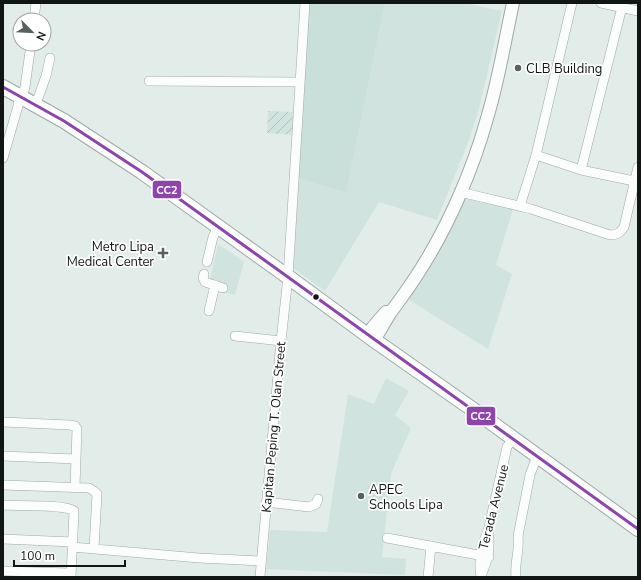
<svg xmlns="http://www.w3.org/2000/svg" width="641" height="580" font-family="'Nunito Sans',sans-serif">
	<defs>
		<pattern id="industrial-furrows" width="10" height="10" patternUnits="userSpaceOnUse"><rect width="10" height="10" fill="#d0e3df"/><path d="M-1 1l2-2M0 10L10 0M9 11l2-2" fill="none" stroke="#b1c2be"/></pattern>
	</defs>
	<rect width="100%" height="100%" fill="#e2edea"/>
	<path fill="#d0e3df" d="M 385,3 L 464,3 L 502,11 L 479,109 L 469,140 L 437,220 L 379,202 L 325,291 L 293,268 L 297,178 L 346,191 Z
		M 463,197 L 513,209 L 496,265 L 512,274 L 488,349 L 409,300 Z
		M 218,244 L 244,262 L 235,295 L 208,288 Z
		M 386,378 L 409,391 L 395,415 L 411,428 L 391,474 L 382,557 L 406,559 L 405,575 L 266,569 L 270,530 L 327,532 L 348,394 L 374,404 Z"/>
	<path fill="url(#industrial-furrows)" d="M 268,111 L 295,112 L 294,135 L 267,133 Z"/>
	<path fill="#c8e0d9" d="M 309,3 L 385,3 L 346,192 L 297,178 Z"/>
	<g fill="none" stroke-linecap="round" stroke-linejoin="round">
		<defs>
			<path id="street" d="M 601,3 L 638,11
				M 34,20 L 36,3
				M 149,81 L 300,82
				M 22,97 L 25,87 L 31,44
				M 36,104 L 46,76 L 50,58
				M 536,155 L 581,170 L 634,181
				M 3,158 L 18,106 L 20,95
				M 581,170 L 622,7
				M 460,192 L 531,209 L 610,235 C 617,235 620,233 624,227 L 638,167
				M 520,206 L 536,155 L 572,3
				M 207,262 L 213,237 L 218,227
				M 204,274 L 203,278 L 205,282 L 223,288
				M 209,311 L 215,285
				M 235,336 L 281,341
				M 3,422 L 70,425 L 75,426 L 77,429 L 75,487
				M 3,456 L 75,459
				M 3,485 L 89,488 L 94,491 L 97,494 L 94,549
				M 266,502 L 309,507 L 316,504 L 318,499
				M 3,505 C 17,506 65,504 74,511 L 71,577
				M 387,538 L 489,557
				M 3,539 L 73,542
				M 72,547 L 199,558 L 261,561
				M 3,571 L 71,573
				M 481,576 C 488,559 491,549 488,531
				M 260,577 L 281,341 L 288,277 L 305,3
				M 428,577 L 431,546
				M 481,577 C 478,561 481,546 488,531 L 507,447 L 513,438
				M 516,577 C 514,564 520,550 518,536 L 530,475 L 537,456"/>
			<path id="secondary" d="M 367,335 L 373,327 L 386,312
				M 374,340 C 380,331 385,321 391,312 C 399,301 408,289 415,278 C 447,230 473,170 488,115 C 499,78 505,40 513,3"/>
			<path id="primary" d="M 3,87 L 64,121 L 142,172 L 291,279 L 374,340 L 485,418 L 638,529"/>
		</defs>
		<use href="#street" stroke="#a0a8a6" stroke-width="10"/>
		<use href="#secondary" stroke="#a0a8a6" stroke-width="14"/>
		<use href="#primary" stroke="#a0a8a6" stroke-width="16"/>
		<use href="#street" stroke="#fbfcfc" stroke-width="9"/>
		<use href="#secondary" stroke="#fbfcfc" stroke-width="12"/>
		<use href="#primary" stroke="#fbfcfc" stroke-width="14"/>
		<defs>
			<path id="bus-1" d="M 3,87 L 64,121 L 142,172 L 638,529"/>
		</defs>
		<use href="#bus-1" stroke="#fff" stroke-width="6"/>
		<use href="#bus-1" stroke="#8e44ad" stroke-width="3"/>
	</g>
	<g fill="#59615f" stroke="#fff" stroke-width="1.5">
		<circle cx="518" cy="68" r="4"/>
		<path d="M161 247h4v4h4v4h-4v4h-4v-4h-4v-4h4z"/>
		<circle cx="361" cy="496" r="4"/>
	</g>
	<circle fill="#0f1614" stroke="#fff" stroke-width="1.5" cx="316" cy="297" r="3.5"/>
	<g text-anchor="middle" stroke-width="3.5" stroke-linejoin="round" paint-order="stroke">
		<g font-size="13" fill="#0f1614" stroke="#fff" text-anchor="start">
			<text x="526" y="73">CLB Building</text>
			<text x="154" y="251" text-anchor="end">Metro Lipa<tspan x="154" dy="15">Medical Center</tspan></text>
			<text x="369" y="494">APEC<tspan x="369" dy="15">Schools Lipa</tspan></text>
		</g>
		<g font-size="13" fill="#0f1614" stroke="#fff">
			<text transform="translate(273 427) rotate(-85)" y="5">Kapitan Peping T. Olan Street</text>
			<text transform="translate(493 507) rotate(-76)" y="5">Terada Avenue</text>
		</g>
	</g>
	<g stroke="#fff" stroke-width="1.5">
		<rect x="152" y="180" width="30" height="19" rx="4" fill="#8e44ad"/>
		<rect x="466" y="406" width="30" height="20" rx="4" fill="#8e44ad"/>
	</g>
	<g font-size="11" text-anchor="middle" font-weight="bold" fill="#fff">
		<text x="167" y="194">CC2</text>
		<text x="481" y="420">CC2</text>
	</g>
	<rect width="641" height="580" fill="none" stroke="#0f1614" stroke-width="8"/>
	<g transform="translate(32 32) rotate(114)"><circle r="19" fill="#ffffff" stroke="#9fa2a1"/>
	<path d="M0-3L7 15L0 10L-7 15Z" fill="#59615f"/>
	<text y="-6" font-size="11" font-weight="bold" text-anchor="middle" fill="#0f1614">N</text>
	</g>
	<path d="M14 560v6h111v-6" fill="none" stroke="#0f1614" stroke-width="2"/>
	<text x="20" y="560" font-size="12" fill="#0f1614" stroke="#ffffff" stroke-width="3" paint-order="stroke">100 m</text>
</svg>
